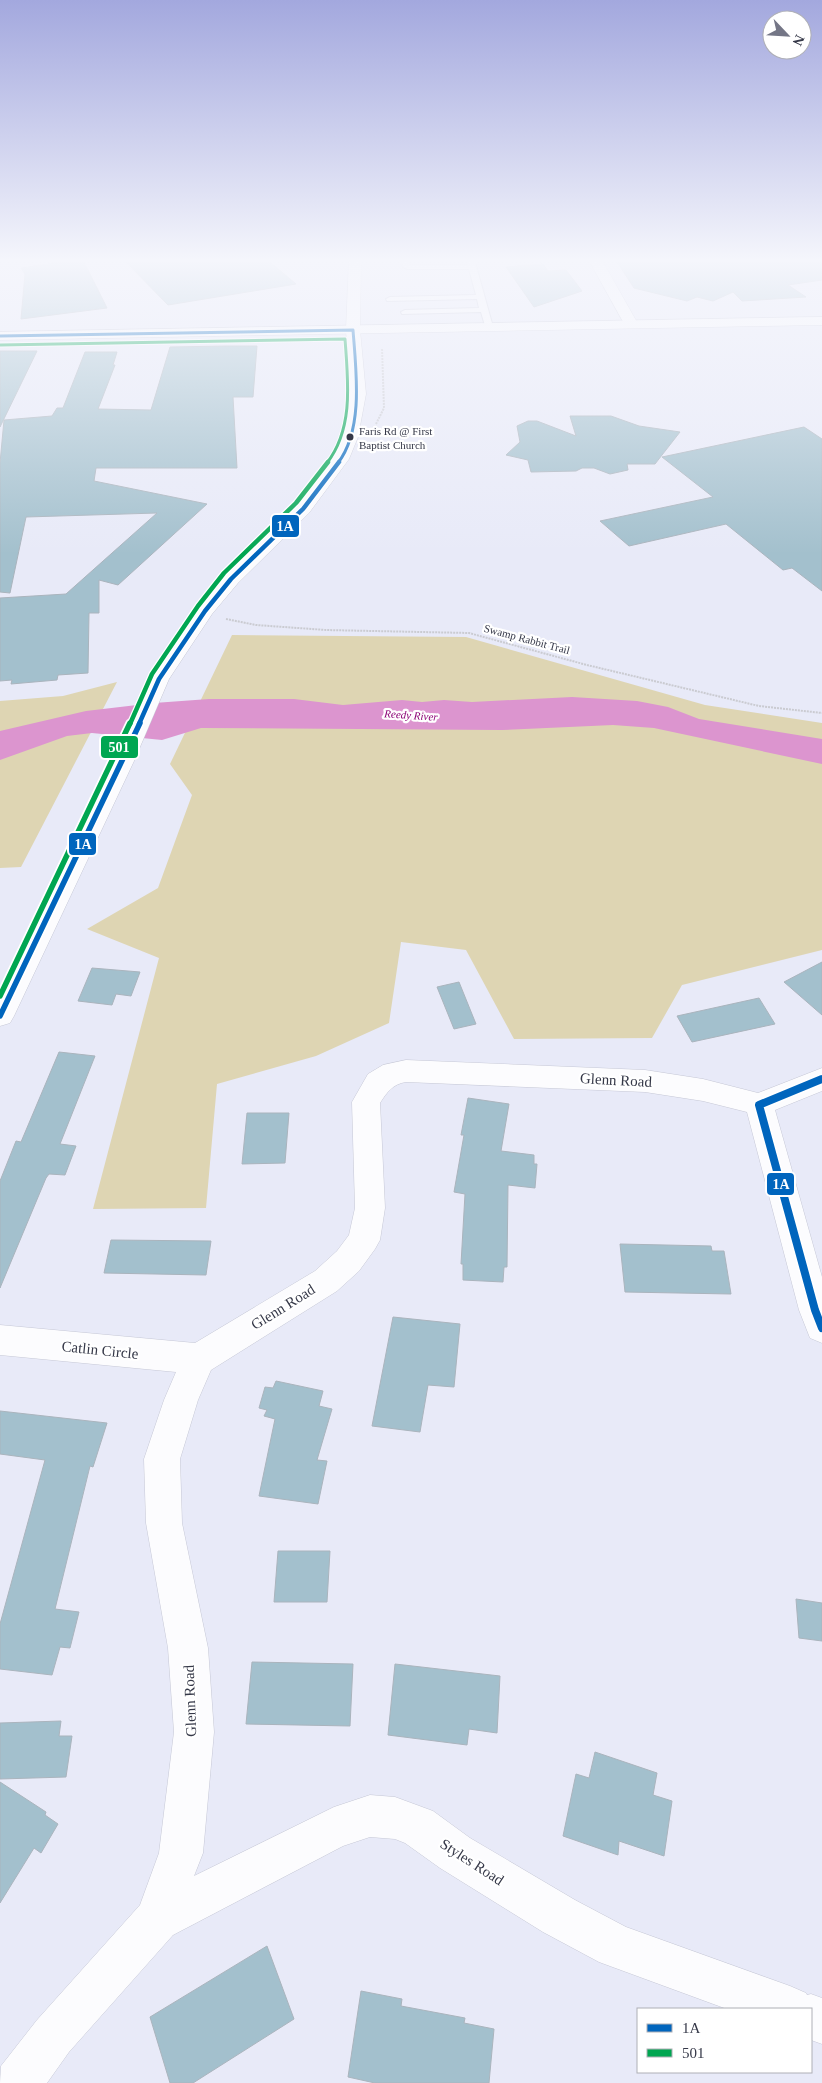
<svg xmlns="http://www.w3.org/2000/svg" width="822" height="2083" font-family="Georgia,serif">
	<rect width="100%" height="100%" fill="#e8eaf8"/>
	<path fill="#ded5b3" d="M 232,635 L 466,637 L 705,705 L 822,723 L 822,950 L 682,985 L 652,1038 L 514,1039 L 466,950 L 401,942 L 389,1023 L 316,1056 L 217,1084 L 206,1208 L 93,1209 L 159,958 L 87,929 L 158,888 L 192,795 L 170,764 Z
		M 117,682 L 21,867 L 0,868 L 0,701 L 63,696 Z"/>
	<path fill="#dc95cf" d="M 572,697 L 637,701 L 668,707 L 699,719 L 822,739 L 822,764 L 654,728 L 613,725 L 502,730 L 201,728 L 162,740 L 92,733 L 67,736 L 0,760 L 0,731 L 86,711 L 154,703 L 209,699 L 294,699 L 343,705 L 402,700 L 422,702 L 444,700 L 472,702 Z"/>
	<path fill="#a3c0cd" stroke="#aab4bd" d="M 61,262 L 84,262 L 107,308 L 21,319 L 25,274 L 21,268 Z
		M 126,262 L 270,262 L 296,284 L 168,305 Z
		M 617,262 L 822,262 L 822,280 L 788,285 L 806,297 L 742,301 L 733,292 L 713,301 L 697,297 L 687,301 L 634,288 Z
		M 543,264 L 548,271 L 566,270 L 582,291 L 534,307 L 506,267 Z
		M 226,346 L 257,346 L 253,397 L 233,397 L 237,468 L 96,468 L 94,481 L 207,504 L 118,585 L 99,580 L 99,613 L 89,613 L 88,673 L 58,675 L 57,680 L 11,684 L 12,680 L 0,681 L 0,598 L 66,594 L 157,513 L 26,517 L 10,593 L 0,592 L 0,463 L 4,420 L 52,416 L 57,408 L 63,408 L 85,352 L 117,352 L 113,365 L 115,365 L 98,409 L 151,410 L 170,347 Z
		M 0,351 L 37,351 L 0,427 Z
		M 570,416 L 611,416 L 639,426 L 680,432 L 655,464 L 627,464 L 628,470 L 610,474 L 594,468 L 582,468 L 576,471 L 531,472 L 528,460 L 506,455 L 520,442 L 517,426 L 528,421 L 537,421 L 576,436 Z
		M 804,427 L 822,439 L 822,591 L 792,568 L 783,570 L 726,524 L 629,546 L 600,521 L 713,497 L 662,457 Z
		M 822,962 L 822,1015 L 784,982 Z
		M 92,968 L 140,972 L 131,996 L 116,994 L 112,1005 L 78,1001 Z
		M 459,982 L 476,1024 L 454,1029 L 437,987 Z
		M 759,998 L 775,1024 L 692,1042 L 677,1016 Z
		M 59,1052 L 95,1056 L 60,1144 L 76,1146 L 65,1175 L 49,1174 L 46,1178 L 0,1288 L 0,1181 L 16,1141 L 21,1142 Z
		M 468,1098 L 509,1104 L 501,1151 L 534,1155 L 534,1164 L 537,1164 L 535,1188 L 508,1185 L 507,1267 L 504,1267 L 503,1282 L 463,1280 L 463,1264 L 461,1264 L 465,1194 L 454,1192 L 464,1135 L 461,1135 Z
		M 247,1113 L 289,1113 L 285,1163 L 242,1164 Z
		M 111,1240 L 211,1241 L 206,1275 L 104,1273 Z
		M 620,1244 L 711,1246 L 712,1251 L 724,1251 L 731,1294 L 625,1292 Z
		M 393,1317 L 460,1324 L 454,1387 L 428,1385 L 420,1432 L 372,1426 Z
		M 276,1381 L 323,1391 L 319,1406 L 332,1409 L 317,1460 L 327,1461 L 318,1504 L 259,1496 L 275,1419 L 264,1416 L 267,1410 L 259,1408 L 265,1387 L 273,1388 Z
		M 0,1411 L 107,1423 L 93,1467 L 90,1466 L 55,1609 L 79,1612 L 70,1648 L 60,1647 L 52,1675 L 0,1669 L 0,1624 L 45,1460 L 0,1454 Z
		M 278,1551 L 330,1551 L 327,1602 L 274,1602 Z
		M 796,1599 L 822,1603 L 822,1641 L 799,1638 Z
		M 252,1662 L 353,1664 L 350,1726 L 246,1724 Z
		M 395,1664 L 500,1676 L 497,1733 L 469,1729 L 467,1745 L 388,1735 Z
		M 61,1721 L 59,1736 L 72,1736 L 66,1777 L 0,1779 L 0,1723 Z
		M 595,1752 L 657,1773 L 653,1795 L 672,1801 L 664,1856 L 619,1841 L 618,1855 L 563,1836 L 576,1774 L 589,1778 Z
		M 0,1782 L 46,1812 L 45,1815 L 58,1824 L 41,1853 L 34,1848 L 0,1903 Z
		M 267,1946 L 294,2019 L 193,2083 L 170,2083 L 150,2017 Z
		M 361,1991 L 402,1999 L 401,2006 L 465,2018 L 464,2023 L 494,2029 L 489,2083 L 375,2083 L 348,2077 Z"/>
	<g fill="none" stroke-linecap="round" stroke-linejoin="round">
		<defs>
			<path id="service" d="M 402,262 L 410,262 L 410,265 L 468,265 L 467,262 L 475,262 L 493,327 L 492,329 L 486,329 L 481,312 L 402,314 L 401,312 L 405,310 L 479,308 L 477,299 L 387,301 L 386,299 L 390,297 L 476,295 L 469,269 L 407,269 L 403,267 Z"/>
			<path id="minor" d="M 590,262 L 603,262 L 638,324 L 636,327 L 626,327 Z
				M 406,1060 L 645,1070 L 703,1079 L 758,1093 L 822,1068 L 822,1091 L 775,1110 L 822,1277 L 822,1343 L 810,1338 L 799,1310 L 747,1112 L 703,1101 L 645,1092 L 406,1082 C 393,1084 387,1092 380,1103 L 385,1208 L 380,1240 L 375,1249 L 359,1271 L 337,1291 L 211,1370 L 198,1400 L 180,1459 L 182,1523 L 208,1648 L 214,1732 L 203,1853 L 194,1876 L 334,1807 L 370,1795 L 395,1797 L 433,1811 L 470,1838 L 575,1900 L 626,1927 L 790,1986 L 806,1993 L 807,1995 L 811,1994 L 822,1998 L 822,2044 L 811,2040 L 811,2009 L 727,2009 L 599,1962 L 543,1932 L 440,1868 L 405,1843 L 395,1839 L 370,1837 L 343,1846 L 173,1935 L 69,2052 L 47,2083 L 0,2083 L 1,2066 L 37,2020 L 140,1905 L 159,1853 L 174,1732 L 168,1648 L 146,1523 L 144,1459 L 164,1400 L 176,1372 L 0,1355 L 0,1325 L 195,1343 L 315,1271 L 337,1251 L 349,1235 L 355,1208 L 352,1102 L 368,1074 L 383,1065 Z"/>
			<path id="tertiary" d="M 822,317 L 822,325 L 0,340 L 0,332 Z"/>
			<path id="secondary" d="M 349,262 L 361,262 L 360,330 L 366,394 L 358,437 L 349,459 L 309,513 L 238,583 L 212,614 L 169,679 L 134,761 L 14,1016 L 10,1023 L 0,1026 L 0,989 L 112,761 L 149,679 L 198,607 L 224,575 L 297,505 L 333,458 L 342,437 L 350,394 L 346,330 Z"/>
		</defs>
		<use href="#service" stroke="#c6c8d6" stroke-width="2"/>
		<use href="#minor" stroke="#c6c8d6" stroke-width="1"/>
		<use href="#tertiary" stroke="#c6c8d6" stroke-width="1"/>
		<use href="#secondary" stroke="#c6c8d6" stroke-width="1"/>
		<path stroke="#cacbd1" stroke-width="2" stroke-dasharray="2 1" stroke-linecap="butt" d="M 376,424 L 384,408 L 382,348
			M 226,619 L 256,625 L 326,630 L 469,633 L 587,665 L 759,706 L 822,713"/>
		<use href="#service" fill="#fcfcfe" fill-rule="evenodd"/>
		<use href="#minor" fill="#fcfcfe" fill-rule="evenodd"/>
		<use href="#tertiary" fill="#fcfcfe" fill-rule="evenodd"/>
		<use href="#secondary" fill="#fcfcfe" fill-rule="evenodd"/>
		<defs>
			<path id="bus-1-far3" d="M 0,336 L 353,330 C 356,370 364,429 338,463"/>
			<path id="bus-1-far2" d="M 139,724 L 159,679 L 205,611 L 231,579 L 303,509 L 339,462"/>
			<path id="bus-1-far1" d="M 0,1016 L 140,723"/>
			<path id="bus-1" d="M 822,1079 L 759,1105 L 815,1310 L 822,1328"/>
			<path id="bus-2-far2" d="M 0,345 L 345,339 C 348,381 354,428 327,463"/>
			<path id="bus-2-far1" d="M 130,724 L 152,674 L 198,606 L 224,573 L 296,503 L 328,462"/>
			<path id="bus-2" d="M 0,996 L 130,723"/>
		</defs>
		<use href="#bus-1-far3" stroke="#fff" stroke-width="5"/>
		<use href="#bus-1-far2" stroke="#fff" stroke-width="7"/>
		<use href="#bus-1-far1" stroke="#fff" stroke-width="9"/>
		<use href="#bus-1" stroke="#fff" stroke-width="11"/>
		<use href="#bus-2-far2" stroke="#fff" stroke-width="5"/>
		<use href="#bus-2-far1" stroke="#fff" stroke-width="7"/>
		<use href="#bus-2" stroke="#fff" stroke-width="9"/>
		<use href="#bus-1-far3" stroke="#0065bd" stroke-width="3"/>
		<use href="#bus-1-far2" stroke="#0065bd" stroke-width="4.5"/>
		<use href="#bus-1-far1" stroke="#0065bd" stroke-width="5.5"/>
		<use href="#bus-1" stroke="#0065bd" stroke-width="8"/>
		<use href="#bus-2-far2" stroke="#00a651" stroke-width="3"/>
		<use href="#bus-2-far1" stroke="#00a651" stroke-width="4.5"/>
		<use href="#bus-2" stroke="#00a651" stroke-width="5.5"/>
	</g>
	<linearGradient id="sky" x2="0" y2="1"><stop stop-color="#a3a8de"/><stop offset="0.47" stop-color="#f5f6fc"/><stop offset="1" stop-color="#f5f6fc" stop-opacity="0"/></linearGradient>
	<rect width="822" height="554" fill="url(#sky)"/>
	<circle fill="#353848" stroke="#fff" stroke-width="2" cx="350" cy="437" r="4.5"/>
	<g text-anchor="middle" stroke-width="4.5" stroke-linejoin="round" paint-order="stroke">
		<g font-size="11" fill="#353848" stroke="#fff" text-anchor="start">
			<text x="359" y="435">Faris Rd @ First<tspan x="359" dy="14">Baptist Church</tspan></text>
		</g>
		<g font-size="11" fill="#353848" stroke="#fff">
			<text transform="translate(527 639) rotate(15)" y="4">Swamp Rabbit Trail</text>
		</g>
		<g font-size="11" font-style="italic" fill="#8b0375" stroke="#fff">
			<text transform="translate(411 715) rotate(4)" y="4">Reedy River</text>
		</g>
		<g font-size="15" fill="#353848" stroke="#fff">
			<text transform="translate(616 1080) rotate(3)" y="5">Glenn Road</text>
			<text transform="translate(283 1307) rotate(-32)" y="5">Glenn Road</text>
			<text transform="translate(100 1350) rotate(6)" y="5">Catlin Circle</text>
			<text transform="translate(190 1701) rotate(-92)" y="5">Glenn Road</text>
			<text transform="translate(472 1862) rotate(33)" y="5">Styles Road</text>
		</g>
	</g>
	<g stroke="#fff" stroke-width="2">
		<rect x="271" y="514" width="29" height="24" rx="5" fill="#0065bd"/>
		<rect x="100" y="735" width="39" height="24" rx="5" fill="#00a651"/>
		<rect x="68" y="832" width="29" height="24" rx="5" fill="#0065bd"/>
		<rect x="766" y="1172" width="29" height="24" rx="5" fill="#0065bd"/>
	</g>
	<g font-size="14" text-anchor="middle" font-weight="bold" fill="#fff">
		<text x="285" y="531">1A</text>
		<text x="119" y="752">501</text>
		<text x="83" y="849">1A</text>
		<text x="781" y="1189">1A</text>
	</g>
	<rect x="637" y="2008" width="175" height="65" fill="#ffffff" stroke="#aeafb6"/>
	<rect x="647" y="2024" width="25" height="8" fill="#0065bd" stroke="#aeafb6"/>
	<text x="682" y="2033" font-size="15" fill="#353848">1A</text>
	<rect x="647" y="2049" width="25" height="8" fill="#00a651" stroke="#aeafb6"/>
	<text x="682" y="2058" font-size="15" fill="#353848">501</text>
	<g transform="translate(787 35) rotate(115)"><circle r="24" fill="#ffffff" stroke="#aeafb6"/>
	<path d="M0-4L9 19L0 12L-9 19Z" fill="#747686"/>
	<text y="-8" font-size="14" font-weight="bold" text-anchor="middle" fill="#353848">N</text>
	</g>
</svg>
